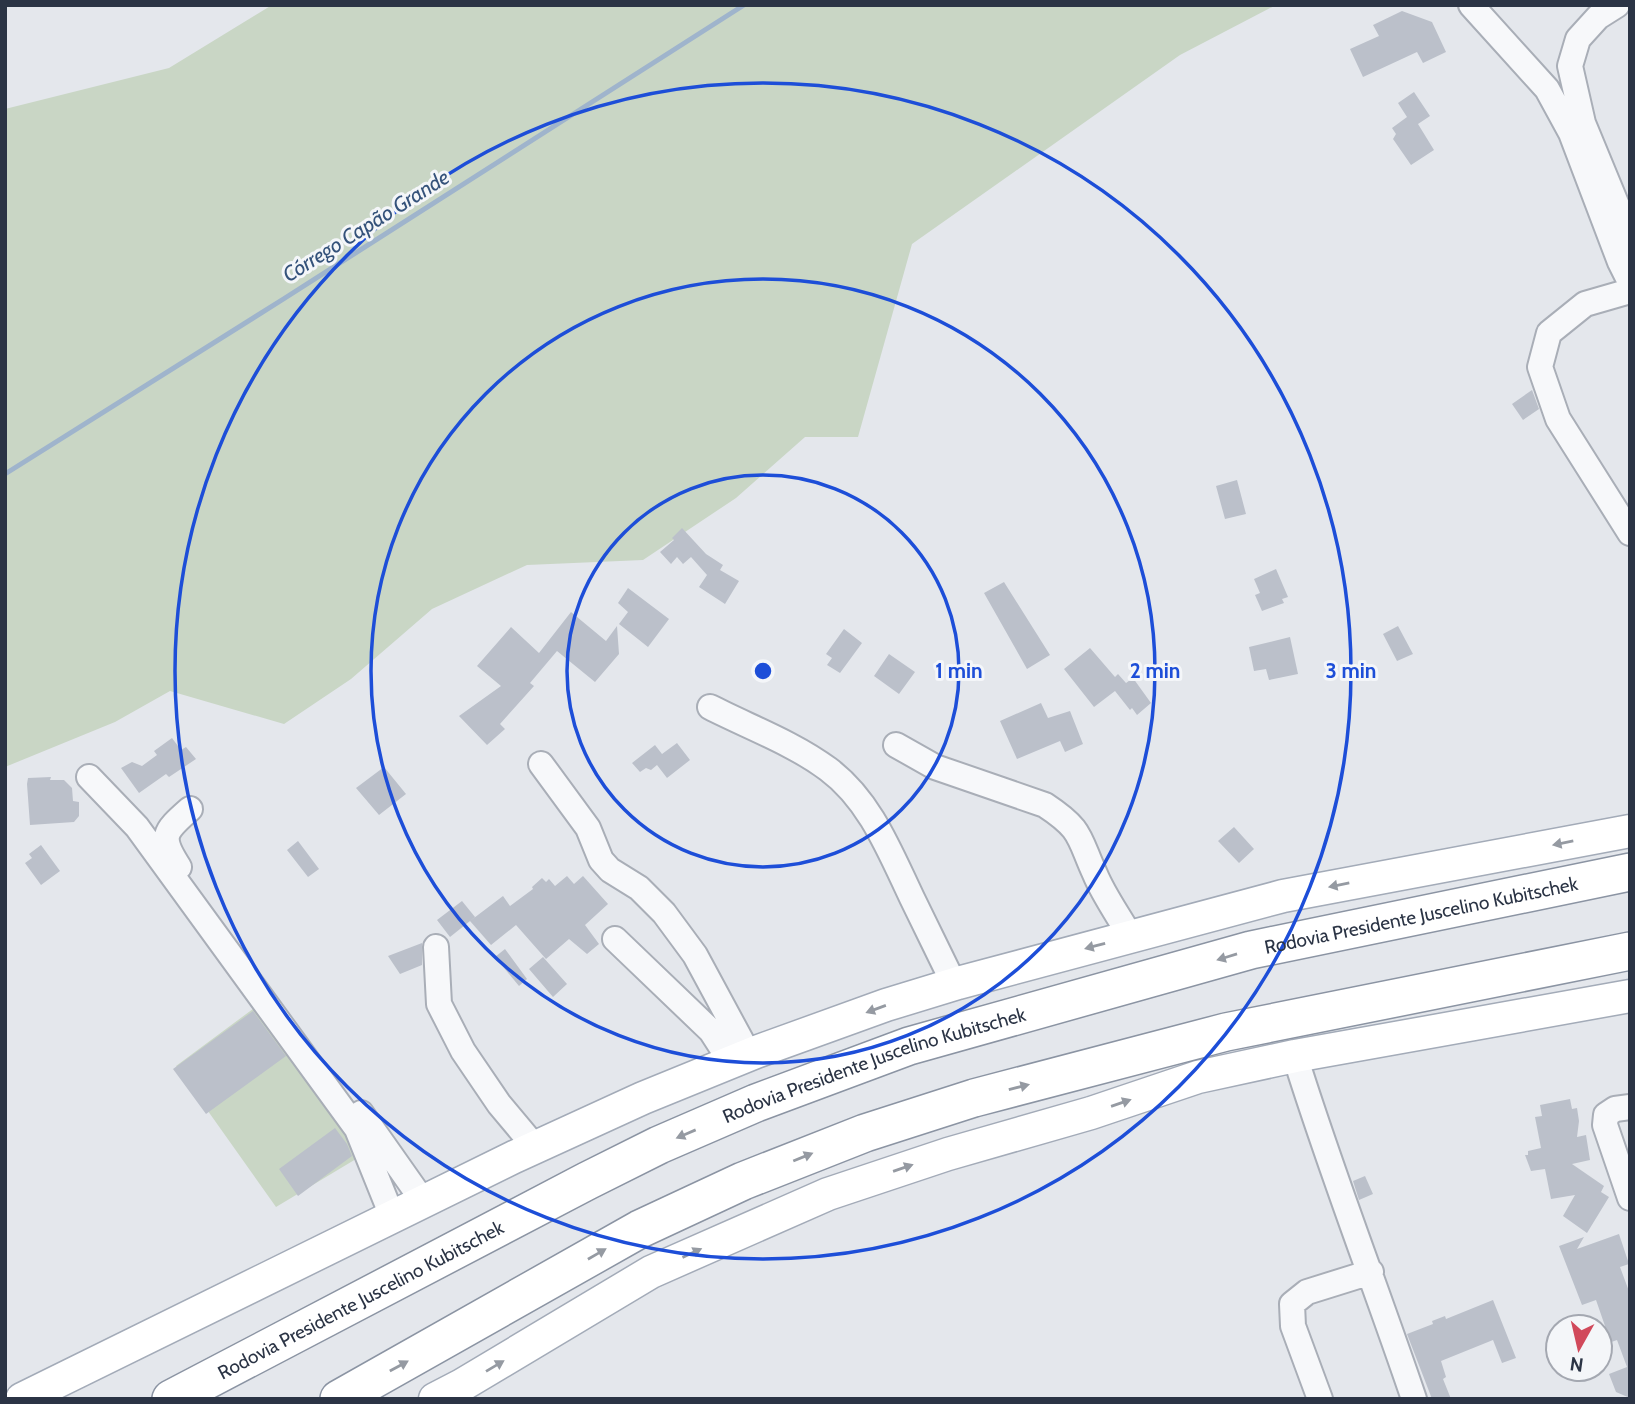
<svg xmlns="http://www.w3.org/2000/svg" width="1635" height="1404" font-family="Cabin,sans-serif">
	<rect width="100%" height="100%" fill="#e4e7ec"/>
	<path fill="#c9d6c5" d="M 272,5 L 1276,5 L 1180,55 L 912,244 L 858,437 L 805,437 L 736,498 L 643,560 L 527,565 L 432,609 L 351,679 L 284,724 L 170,691 L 115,722 L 5,767 L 5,109 L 169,68 Z
		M 265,1000 L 371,1150 L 276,1207 L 176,1066 Z"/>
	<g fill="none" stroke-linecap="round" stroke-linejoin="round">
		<path stroke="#9fb4cc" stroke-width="5" d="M 5,474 L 285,298 L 744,5"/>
	</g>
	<path fill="#bbc0ca" d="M 1402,11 L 1432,22 L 1446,52 L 1423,63 L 1417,52 L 1363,77 L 1350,49 L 1379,36 L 1373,25 Z
		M 1414,92 L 1430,116 L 1418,124 L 1434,150 L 1411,165 L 1393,139 L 1396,134 L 1392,128 L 1407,117 L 1398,103 Z
		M 1532,390 L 1539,409 L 1523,420 L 1512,404 Z
		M 1237,480 L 1246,514 L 1225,519 L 1216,486 Z
		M 682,528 L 706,554 L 723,565 L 720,570 L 739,581 L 725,604 L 699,587 L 707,575 L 691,557 L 683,564 L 677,557 L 671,564 L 660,552 L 674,540 L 672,538 Z
		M 1276,569 L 1288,597 L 1282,599 L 1284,603 L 1262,611 L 1255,595 L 1260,593 L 1254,579 Z
		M 1004,582 L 1050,655 L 1027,669 L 984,593 Z
		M 628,588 L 669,619 L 648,647 L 619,624 L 628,612 L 618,603 Z
		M 571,612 L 606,641 L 617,626 L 619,654 L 595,682 L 557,651 L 530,683 L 534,686 L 500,724 L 505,729 L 487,745 L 459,716 L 501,686 L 477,666 L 511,627 L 539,653 Z
		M 1398,626 L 1413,654 L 1397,661 L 1383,634 Z
		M 844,629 L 862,643 L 840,673 L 827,665 L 832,658 L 826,654 Z
		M 1290,637 L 1298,674 L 1269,680 L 1266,669 L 1254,671 L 1249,647 Z
		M 1090,648 L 1115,677 L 1118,674 L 1126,683 L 1133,678 L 1151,703 L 1137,715 L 1132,708 L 1130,710 L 1115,691 L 1094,707 L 1064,669 Z
		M 889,654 L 915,672 L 899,694 L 874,676 Z
		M 1041,703 L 1048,718 L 1070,711 L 1083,744 L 1065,752 L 1060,741 L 1017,759 L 1000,721 Z
		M 172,738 L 181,750 L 186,747 L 196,759 L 169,777 L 166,774 L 139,793 L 121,768 L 132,762 L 142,766 L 157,755 L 154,751 Z
		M 677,743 L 690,760 L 667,778 L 657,765 L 651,770 L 646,768 L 640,772 L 632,763 L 655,745 L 662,754 Z
		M 384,767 L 406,794 L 379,815 L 356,788 Z
		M 51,777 L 50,780 L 64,780 L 72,788 L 73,801 L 79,802 L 79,816 L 74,822 L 30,825 L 27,784 L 28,778 Z
		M 1234,827 L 1254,849 L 1239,863 L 1218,841 Z
		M 298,841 L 319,869 L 308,877 L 287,850 Z
		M 41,845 L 60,871 L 41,885 L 25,863 L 32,858 L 29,854 Z
		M 567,876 L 574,884 L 583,876 L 608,904 L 585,925 L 599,944 L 587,954 L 569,939 L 546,959 L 516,925 L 491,945 L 470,921 L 503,896 L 510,906 L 533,889 L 532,887 L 542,878 L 546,882 L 549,879 L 555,886 Z
		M 462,901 L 475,917 L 450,937 L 437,920 Z
		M 422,943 L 422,965 L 400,974 L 388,956 Z
		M 505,949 L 527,979 L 519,986 L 495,957 Z
		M 543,957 L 567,984 L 553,997 L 529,969 Z
		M 253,1011 L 286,1056 L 206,1114 L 173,1069 Z
		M 1570,1099 L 1572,1109 L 1577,1108 L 1579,1121 L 1577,1137 L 1586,1135 L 1590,1160 L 1572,1164 L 1604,1186 L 1601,1192 L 1609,1197 L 1587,1233 L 1563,1216 L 1575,1195 L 1551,1199 L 1545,1169 L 1531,1171 L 1525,1155 L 1528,1155 L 1528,1151 L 1541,1148 L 1535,1117 L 1542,1116 L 1540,1105 Z
		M 335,1128 L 347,1144 L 352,1156 L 298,1196 L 279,1169 Z
		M 1365,1176 L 1373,1194 L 1359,1200 L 1353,1181 Z
		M 1619,1234 L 1629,1264 L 1620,1267 L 1630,1294 L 1630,1398 L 1616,1392 L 1609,1374 L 1627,1367 L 1617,1340 L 1600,1346 L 1600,1328 L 1605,1326 L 1596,1300 L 1582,1305 L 1559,1246 L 1584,1237 L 1577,1249 Z
		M 1493,1300 L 1516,1358 L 1502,1363 L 1493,1340 L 1441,1361 L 1446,1377 L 1443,1379 L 1451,1399 L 1432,1399 L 1407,1334 L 1433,1324 L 1432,1321 L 1445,1316 L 1446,1319 Z"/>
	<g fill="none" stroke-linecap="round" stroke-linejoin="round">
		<defs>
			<path id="minor" d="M 1471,5 L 1547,89 L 1571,133 L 1620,262 L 1630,282
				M 1617,5 L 1598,17 L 1578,39 L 1570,66 L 1583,123 L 1621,215 L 1627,251
				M 1630,291 L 1585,304 L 1549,333 L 1540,367 L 1558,419 L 1630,533
				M 710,707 C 749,727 793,743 828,769 C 870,800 890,852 912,898 C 926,927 940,955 954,984
				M 896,745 L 935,767 L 1045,805 C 1083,830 1078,837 1095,874 C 1104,896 1119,916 1130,936
				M 541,764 L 588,828 L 601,860 L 610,870 L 639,888 L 664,913 L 695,955 L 749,1055
				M 89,777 L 137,827 L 357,1129 L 392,1216
				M 179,867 C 159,836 164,832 190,809
				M 615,939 L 711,1031 L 731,1062
				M 436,947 L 439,1004 L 463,1051 L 499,1104 L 535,1147
				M 1295,1056 C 1331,1172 1375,1284 1414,1399
				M 1630,1107 L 1615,1109 L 1606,1115 L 1605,1125 L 1630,1198
				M 361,1113 L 423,1201
				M 1320,1399 L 1293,1326 L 1292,1304 L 1307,1292 L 1371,1272"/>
			<path id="major" d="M 22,1399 L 514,1157 L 643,1098 L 756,1052 L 886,1005 L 958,983 L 1283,896 L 1630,831
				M 435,1399 L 462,1385 L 651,1272 L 828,1194 L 948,1154 L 1091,1113 L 1198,1077 L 1295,1056 L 1630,996"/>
			<g id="highway">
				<path id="s1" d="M 171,1399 L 587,1181 L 659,1145 L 756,1103 L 909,1046 L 1251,950 L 1630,872"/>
				<path d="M 339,1399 L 640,1229 L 743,1181 L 865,1133 L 974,1098 L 1226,1032 L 1630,951"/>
			</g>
		</defs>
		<use href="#minor" stroke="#a9aeb7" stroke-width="28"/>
		<use href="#major" stroke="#a3abb8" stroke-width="35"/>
		<use href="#highway" stroke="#8b94a3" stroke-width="40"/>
		<use href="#minor" stroke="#f7f8fa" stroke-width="24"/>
		<use href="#major" stroke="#fff" stroke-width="32"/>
		<use href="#highway" stroke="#fff" stroke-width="37"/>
	</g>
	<defs><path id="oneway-solid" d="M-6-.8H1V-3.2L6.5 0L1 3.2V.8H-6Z" transform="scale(1.75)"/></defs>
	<g fill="#959aa2">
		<use href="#oneway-solid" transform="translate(1563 843) rotate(169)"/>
		<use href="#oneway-solid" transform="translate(1339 885) rotate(169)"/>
		<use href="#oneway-solid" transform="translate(1095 946) rotate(165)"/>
		<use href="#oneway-solid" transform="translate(1227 957) rotate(163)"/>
		<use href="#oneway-solid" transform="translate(876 1009) rotate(160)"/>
		<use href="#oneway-solid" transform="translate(1019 1087) rotate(-14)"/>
		<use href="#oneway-solid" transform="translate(1121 1103) rotate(-19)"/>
		<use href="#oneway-solid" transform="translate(686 1134) rotate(157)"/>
		<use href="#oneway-solid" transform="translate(803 1157) rotate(-22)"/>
		<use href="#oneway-solid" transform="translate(903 1168) rotate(-19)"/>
		<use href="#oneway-solid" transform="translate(692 1253) rotate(-25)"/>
		<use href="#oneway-solid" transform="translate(597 1254) rotate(-30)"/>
		<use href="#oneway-solid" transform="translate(399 1366) rotate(-29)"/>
		<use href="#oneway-solid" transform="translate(495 1366) rotate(-31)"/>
	</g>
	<g fill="none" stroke="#1d4ed8" stroke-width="3.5">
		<circle cx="763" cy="671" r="196"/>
		<circle cx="763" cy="671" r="392"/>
		<circle cx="763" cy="671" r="588"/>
	</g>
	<g text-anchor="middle" stroke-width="6" stroke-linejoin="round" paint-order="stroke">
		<g font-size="19" fill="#2b3445" stroke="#f4f6f9">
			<text dy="7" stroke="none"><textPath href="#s1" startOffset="1348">Rodovia Presidente Juscelino Kubitschek</textPath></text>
			<text dy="7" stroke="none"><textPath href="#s1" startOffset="780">Rodovia Presidente Juscelino Kubitschek</textPath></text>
			<text dy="7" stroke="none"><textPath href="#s1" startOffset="214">Rodovia Presidente Juscelino Kubitschek</textPath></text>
		</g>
		<g font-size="21" font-style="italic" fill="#34527a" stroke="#f4f6f9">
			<text transform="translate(366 226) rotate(-32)" y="7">Córrego Capão Grande</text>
		</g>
	</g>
	<circle cx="763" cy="671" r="10" fill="#1d4ed8" stroke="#f4f6f9" stroke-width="3.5"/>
	<g font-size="21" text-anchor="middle" font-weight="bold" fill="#1d4ed8" stroke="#f4f6f9" stroke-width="6" stroke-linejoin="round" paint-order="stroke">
		<text x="959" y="678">1 min</text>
		<text x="1155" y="678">2 min</text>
		<text x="1351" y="678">3 min</text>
	</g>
	<rect width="1635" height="1404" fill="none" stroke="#2b3445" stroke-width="14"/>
	<g transform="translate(1579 1348) rotate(188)"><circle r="33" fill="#f4f6f9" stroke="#a4a8b1" stroke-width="2"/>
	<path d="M0-5L12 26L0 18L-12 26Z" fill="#d1495b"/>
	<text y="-10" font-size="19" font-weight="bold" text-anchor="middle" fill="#2b3445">N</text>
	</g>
</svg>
